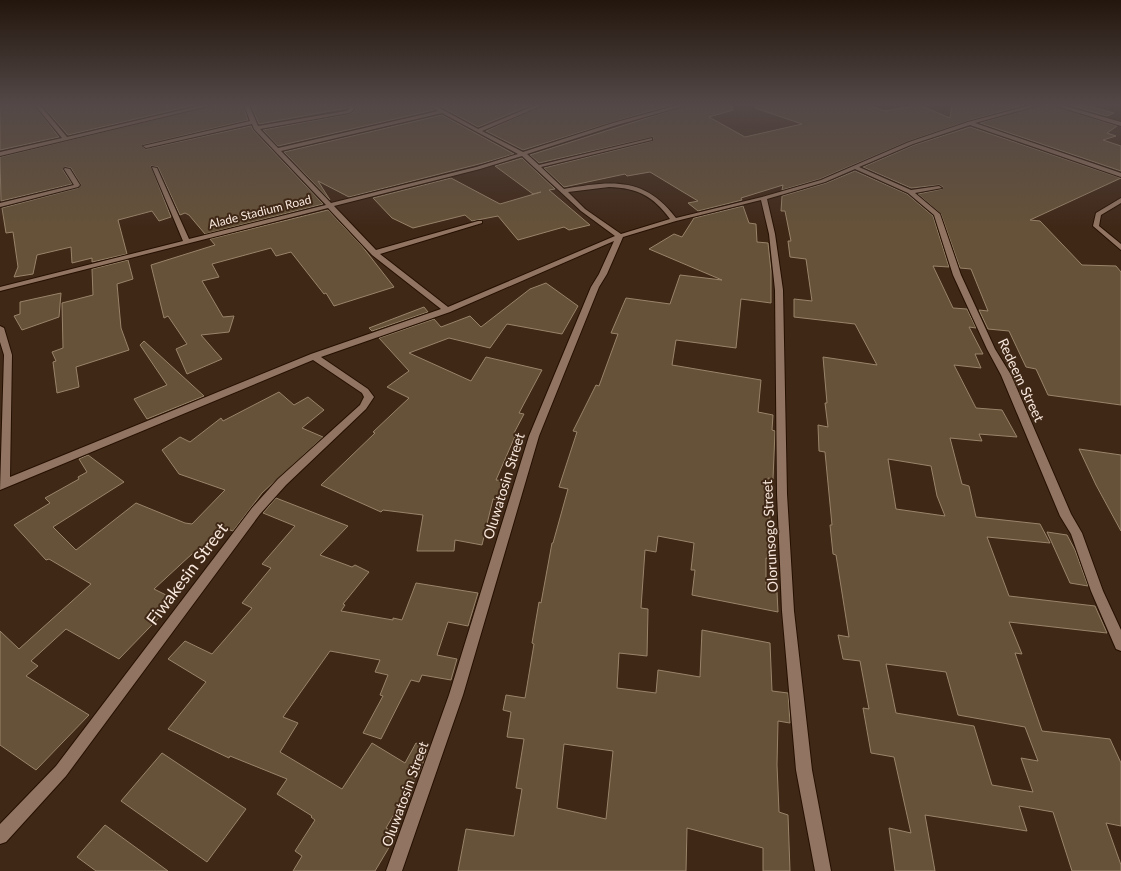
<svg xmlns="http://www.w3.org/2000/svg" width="1121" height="871" font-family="Lato,sans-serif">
	<rect width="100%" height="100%" fill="#402817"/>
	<path fill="#665239" stroke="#99846a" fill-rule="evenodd" d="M 0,105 L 34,105 L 59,137 L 0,150 Z
		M 42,105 L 195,105 L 68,135 Z
		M 214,105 L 243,105 L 248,120 L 143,145 L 142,146 L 146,149 L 251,126 L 253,130 L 323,204 L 205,234 L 189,215 L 185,213 L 180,215 L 158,167 L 151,166 L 171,217 L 159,221 L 152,211 L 118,220 L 127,254 L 92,262 L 92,258 L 72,263 L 71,247 L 37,255 L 33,274 L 14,277 L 18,267 L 13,232 L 6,233 L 2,208 L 78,188 L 81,185 L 71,168 L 65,167 L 63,170 L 72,184 L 1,201 L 0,157 Z
		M 251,105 L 347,105 L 347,108 L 259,124 Z
		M 355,105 L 427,105 L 434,110 L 278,146 L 263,130 L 349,114 L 355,111 Z
		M 438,105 L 531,105 L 478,127 Z
		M 544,105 L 671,105 L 613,122 L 523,150 L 486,131 Z
		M 688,105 L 732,105 L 733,110 L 709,117 L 745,137 L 802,124 L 755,108 L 756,105 L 867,105 L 885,111 L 919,105 L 950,118 L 952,105 L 1024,105 L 968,121 L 909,141 L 820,179 L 782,190 L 783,185 L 741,198 L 742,200 L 698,211 L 688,203 L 698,201 L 650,172 L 627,176 L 625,174 L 564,187 L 544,168 L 652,141 L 653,137 L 539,163 L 530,155 Z
		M 1041,105 L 1052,105 L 1117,126 L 1107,133 L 1116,136 L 1103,140 L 1121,146 L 1121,171 L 980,123 Z
		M 1069,105 L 1084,105 L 1114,113 L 1107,116 Z
		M 442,115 L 514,154 L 483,163 L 349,197 L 318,181 L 330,200 L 284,152 Z
		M 970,127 L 1121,178 L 1030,220 L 1040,221 L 1082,265 L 1116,266 L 1121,272 L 1121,405 L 1048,395 L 1036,369 L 1026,367 L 1009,331 L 988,329 L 979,310 L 988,311 L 971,269 L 960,268 L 941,214 L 918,194 L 942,189 L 943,187 L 939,185 L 911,188 L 863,167 L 914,145 Z
		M 522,158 L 555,189 L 549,190 L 590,225 L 569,230 L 564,227 L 518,240 L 498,216 L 472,221 L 465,215 L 413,228 L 392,218 L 373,198 L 451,178 L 500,204 L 541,192 L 533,194 L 495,166 Z
		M 855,171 L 907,194 L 933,216 L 949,267 L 933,266 L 953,308 L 967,309 L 976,328 L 969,327 L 983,354 L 975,354 L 981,368 L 954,365 L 976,408 L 1002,410 L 1017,437 L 979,434 L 982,441 L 950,438 L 962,484 L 969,486 L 976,517 L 1040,524 L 1050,543 L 987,537 L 1009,596 L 1095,606 L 1107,633 L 1009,622 L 1022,654 L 1015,653 L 1042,731 L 1110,739 L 1121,763 L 1121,826 L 1106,823 L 1121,865 L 1121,871 L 1072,871 L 1053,812 L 1019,806 L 1027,831 L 925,815 L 935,871 L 895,871 L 889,828 L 911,833 L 894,757 L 871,753 L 863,708 L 869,709 L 860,661 L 843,659 L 838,635 L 849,637 L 836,555 L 833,554 L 830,525 L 832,525 L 825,452 L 819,451 L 818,425 L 828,427 L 825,403 L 827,403 L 823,357 L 877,365 L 855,324 L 794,317 L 794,299 L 812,301 L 806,259 L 790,257 L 788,241 L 791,241 L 785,211 L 781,211 L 782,196 L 826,183 ZM 888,459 L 931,466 L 937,496 L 945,516 L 896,509 ZM 886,664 L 946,672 L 958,715 L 1025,727 L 1038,761 L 1021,758 L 1033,792 L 992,785 L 974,726 L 896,713 Z
		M 743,206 L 749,223 L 756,224 L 757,242 L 768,243 L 771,271 L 771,303 L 741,299 L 736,348 L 676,340 L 672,365 L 761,380 L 758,412 L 773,415 L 772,430 L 775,431 L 773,479 L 768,478 L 766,516 L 770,516 L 769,542 L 773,543 L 773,560 L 766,558 L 766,590 L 777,592 L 778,612 L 692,595 L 695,570 L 691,570 L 694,543 L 658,536 L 656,552 L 645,550 L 641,608 L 648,609 L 647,656 L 619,653 L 617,688 L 656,693 L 658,670 L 700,677 L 702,630 L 770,643 L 772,691 L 788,693 L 790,723 L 778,721 L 777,765 L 779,812 L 788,815 L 790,871 L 763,871 L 763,848 L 687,828 L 686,871 L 458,871 L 466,829 L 514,836 L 522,789 L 516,788 L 524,739 L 507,737 L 511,712 L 503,710 L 506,695 L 525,698 L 534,644 L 532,643 L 539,602 L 541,603 L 552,543 L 553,543 L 568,489 L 559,487 L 577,432 L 573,431 L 596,385 L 599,386 L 618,334 L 611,333 L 626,298 L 670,304 L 680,275 L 722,280 L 649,249 L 674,234 L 682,237 L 694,218 ZM 564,744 L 613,751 L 606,819 L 557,808 Z
		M 328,210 L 362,246 L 394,287 L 334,306 L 326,293 L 324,294 L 291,252 L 276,256 L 271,248 L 212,264 L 219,277 L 202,281 L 223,317 L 234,316 L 229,332 L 201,335 L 222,359 L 187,374 L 176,349 L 187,344 L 168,316 L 164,318 L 151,265 L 215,245 L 210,239 Z
		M 128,260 L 133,279 L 117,284 L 121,328 L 129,350 L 76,367 L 79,387 L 57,393 L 53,362 L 56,361 L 52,352 L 63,348 L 62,303 L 93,295 L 92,269 Z
		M 546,283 L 578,306 L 562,334 L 507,324 L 490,348 L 449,338 L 409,353 L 471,381 L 486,357 L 542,370 L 519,413 L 524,414 L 514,433 L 516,434 L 496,480 L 511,481 L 506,500 L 493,499 L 482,545 L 455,540 L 454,551 L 417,551 L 423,515 L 383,510 L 381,512 L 321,485 L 375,433 L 373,432 L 409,398 L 387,387 L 409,371 L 379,338 L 434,319 L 441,327 L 470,316 L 481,327 L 530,289 Z
		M 61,293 L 59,317 L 22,330 L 14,316 L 20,314 L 20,302 Z
		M 424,307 L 428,312 L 372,331 L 369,328 Z
		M 144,341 L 204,396 L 147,419 L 134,399 L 167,385 L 140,345 Z
		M 279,392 L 294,405 L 308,397 L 324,410 L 302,428 L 323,437 L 262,493 L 233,531 L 227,529 L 204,556 L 193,553 L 154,589 L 176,600 L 119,659 L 66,629 L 31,661 L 38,666 L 26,676 L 89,715 L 36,770 L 0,745 L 0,631 L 19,649 L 91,584 L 49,559 L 46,560 L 14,525 L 50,503 L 45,498 L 79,479 L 78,477 L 87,472 L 79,459 L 88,455 L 124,482 L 53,527 L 76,550 L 136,503 L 185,523 L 192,524 L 225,490 L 179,474 L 162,450 L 180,437 L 190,442 L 221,418 L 223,421 Z
		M 1079,449 L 1121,455 L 1121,531 L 1096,485 Z
		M 276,498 L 348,526 L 320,555 L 352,567 L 355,565 L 369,572 L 343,604 L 345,605 L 341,611 L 393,620 L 393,618 L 402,620 L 416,583 L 478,593 L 468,626 L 448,622 L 437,655 L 457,659 L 451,680 L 422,675 L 419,682 L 411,680 L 381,739 L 363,733 L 383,696 L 380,695 L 388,675 L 375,672 L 380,660 L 330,651 L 283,717 L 298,723 L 280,752 L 342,789 L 372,743 L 405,763 L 416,743 L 428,749 L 421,769 L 386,828 L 397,834 L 375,871 L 293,871 L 302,856 L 295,851 L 315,820 L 311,817 L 312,816 L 277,794 L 287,779 L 230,756 L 229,758 L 168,729 L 206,682 L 168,659 L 185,641 L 212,654 L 252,608 L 242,603 L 271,568 L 262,564 L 295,526 L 263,513 Z
		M 1047,532 L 1067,535 L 1075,550 L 1088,586 L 1070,583 Z
		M 162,753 L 246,809 L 207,862 L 121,801 Z
		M 105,825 L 168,871 L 96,871 L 77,857 Z"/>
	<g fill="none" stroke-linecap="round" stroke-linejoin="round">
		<defs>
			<path id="minor" d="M 35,105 L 40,105 L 67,137 L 203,105 L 213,105 L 0,156 L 0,152 L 62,138 Z
				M 244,105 L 249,105 L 258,126 L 346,111 L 349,109 L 348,105 L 353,105 L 354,110 L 349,113 L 260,129 L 278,148 L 438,111 L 428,105 L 434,105 L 478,129 L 536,105 L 543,105 L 482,131 L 523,152 L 613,123 L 678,105 L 687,105 L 617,125 L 527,154 L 539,165 L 652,138 L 652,140 L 541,167 L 564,189 C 611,181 644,176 676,218 L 762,197 L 821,180 L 909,142 L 968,122 L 1031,105 L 1040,105 L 975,123 L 1121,173 L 1121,177 L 970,125 L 913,144 L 859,167 L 911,190 L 939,186 L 942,188 L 915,193 L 940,214 L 961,275 L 995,349 L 1011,375 L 1071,514 L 1082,533 L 1103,591 L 1121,630 L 1121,651 L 1116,649 L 1091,591 L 1071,534 L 1060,516 L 1001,375 L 987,349 L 953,275 L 934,215 L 908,193 L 855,169 L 825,182 L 767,199 L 775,234 L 783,290 L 787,494 L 794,611 L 812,770 L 831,871 L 815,871 L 796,770 L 782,611 L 777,494 L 775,290 L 769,234 L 761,200 L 676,221 L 623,237 L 607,274 L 599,287 L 539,436 L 463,695 L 402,871 L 386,871 L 449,695 L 529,436 L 591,287 L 599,274 L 614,241 L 450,312 L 321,357 L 368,389 L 374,397 L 366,409 L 286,485 L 260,514 L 66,776 L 6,842 L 0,844 L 0,824 L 56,766 L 252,508 L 278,479 L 360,405 L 364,397 L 362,393 L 313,360 L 0,490 L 4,355 L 0,342 L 0,326 L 4,328 L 12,355 L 10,477 L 311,354 L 441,309 L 372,255 L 328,208 L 0,291 L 0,287 L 183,241 L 152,167 L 157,168 L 189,239 L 326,205 L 254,129 L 252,124 L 146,148 L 143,146 L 250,121 ZM 442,113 L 518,154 L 476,167 L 331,203 L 281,151 ZM 522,156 L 581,211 L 615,236 L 448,307 L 380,254 L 482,223 L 482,221 L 478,221 L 376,250 L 334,206 L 480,169 ZM 609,187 C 638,188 653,196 670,219 L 621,234 L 585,209 L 568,192 Z
				M 1053,105 L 1062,105 L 1121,122 L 1121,126 Z
				M 65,168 L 70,169 L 80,185 L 78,187 L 0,207 L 0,203 L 74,185 L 64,169 Z
				M 1121,198 L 1121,203 L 1101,215 L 1099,226 L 1121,244 L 1121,250 L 1093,226 L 1096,213 Z"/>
		</defs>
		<use href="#minor" stroke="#251001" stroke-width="2"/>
		<use href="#minor" fill="#917461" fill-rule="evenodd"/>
	</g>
	<linearGradient id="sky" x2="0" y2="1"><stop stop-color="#23160d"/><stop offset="0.46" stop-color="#534847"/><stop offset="1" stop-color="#534847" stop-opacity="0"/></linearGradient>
	<rect width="1121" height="227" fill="url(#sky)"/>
	<g text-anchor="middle" stroke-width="4" stroke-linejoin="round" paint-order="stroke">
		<g font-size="12" fill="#f8e8dd" stroke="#402817">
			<text transform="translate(260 212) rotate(-14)" y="4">Alade Stadium Road</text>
		</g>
		<g font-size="14" fill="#f8e8dd" stroke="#402817">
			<text transform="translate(1021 380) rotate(65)" y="5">Redeem Street</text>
			<text transform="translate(504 486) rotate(-73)" y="5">Oluwatosin Street</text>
			<text transform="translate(770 536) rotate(-93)" y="5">Olorunsogo Street</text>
			<text transform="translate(405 794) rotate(-70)" y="5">Oluwatosin Street</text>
		</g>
		<g font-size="17" fill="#f8e8dd" stroke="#402817">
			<text transform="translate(187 574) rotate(-53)" y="6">Fiwakesin Street</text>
		</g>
	</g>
</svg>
